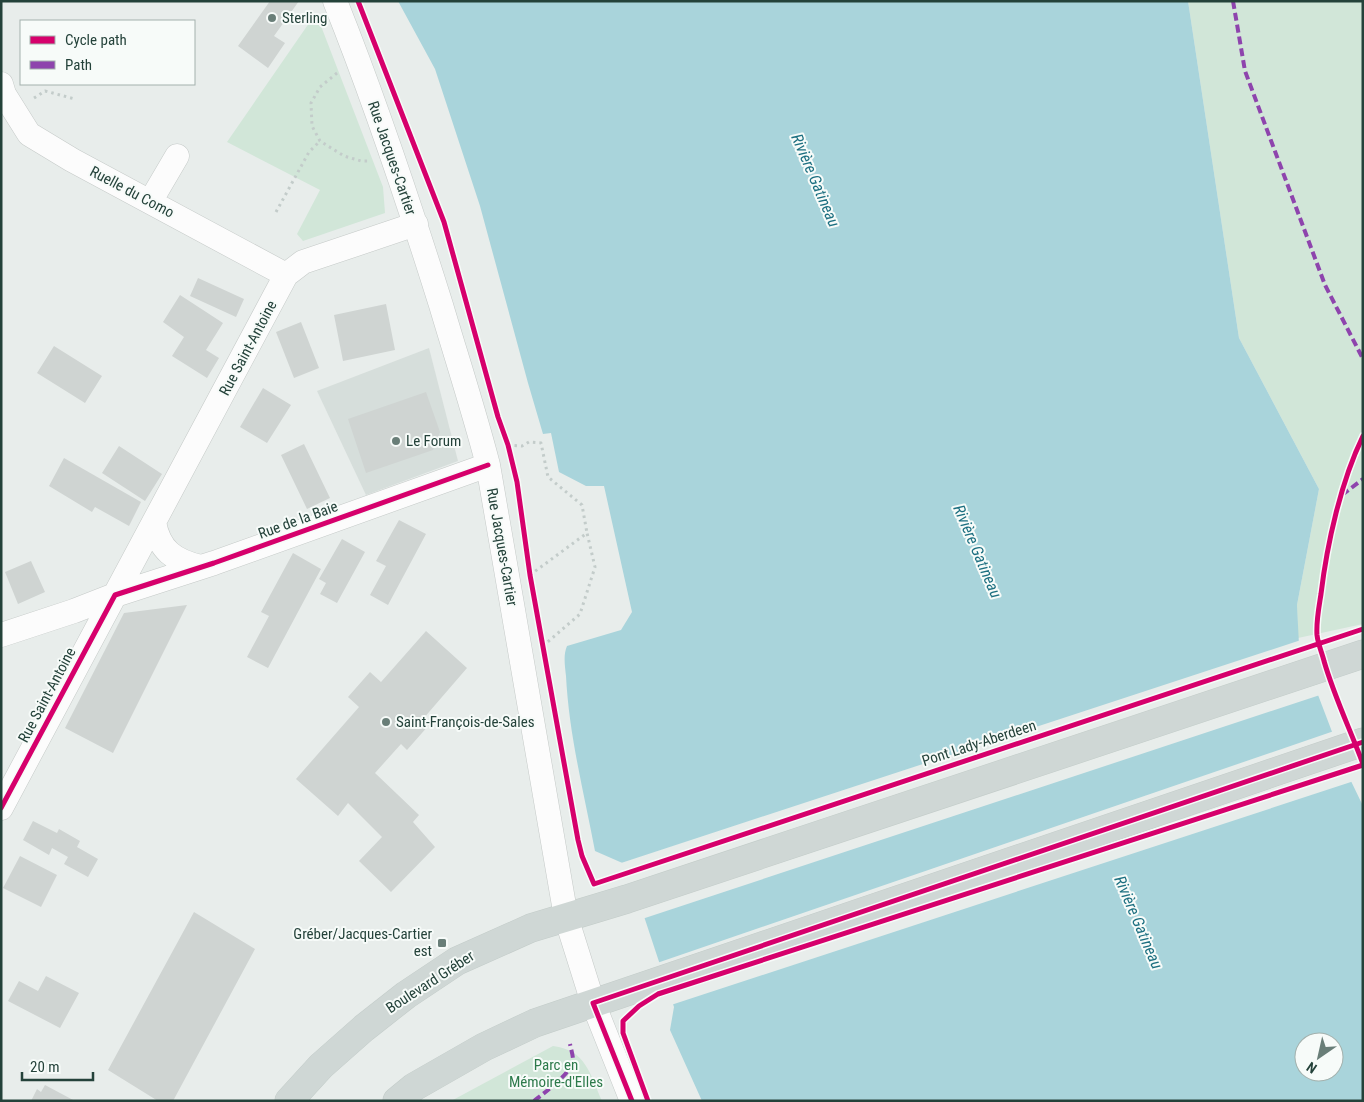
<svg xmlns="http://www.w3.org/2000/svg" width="1364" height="1102" font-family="'Roboto Condensed',sans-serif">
	<rect width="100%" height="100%" fill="#e8edeb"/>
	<path fill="#d6dedb" d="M 429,348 L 458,461 L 366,495 L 317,391 Z"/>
	<path fill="#d1e6d8" d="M 1188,1 L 1363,1 L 1363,624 L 1298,638 L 1297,605 L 1319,489 L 1239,338 Z
		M 316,13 L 383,187 L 385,213 L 303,241 L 297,234 L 320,190 L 227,142 Z
		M 553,1046 C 586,1050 590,1074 602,1101 L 451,1101 Z"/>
	<path fill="#a9d4db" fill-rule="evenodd" d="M 398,1 L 1188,1 L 1239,338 L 1319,489 L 1297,605 L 1299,645 L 1350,779 L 1363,806 L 1363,1101 L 702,1101 L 670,1030 L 674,1007 L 627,865 L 595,851 C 584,793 569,735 566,676 C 565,666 563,655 567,646 L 621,630 L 632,612 L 604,486 L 586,486 L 559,472 L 551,433 L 543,434 L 528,383 L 480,206 L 435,69 ZM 1304,1042 L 1334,1042 L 1334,1072 L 1304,1072 Z"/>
	<path fill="#e8edeb" d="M 1301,640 L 1301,645 L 1320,695 L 642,919 L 625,867 L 618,864 Z
		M 1334,731 L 1354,781 L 671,1005 L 657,963 Z"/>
	<path fill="#cfd4d2" d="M 270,1 L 299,1 L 274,36 L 285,43 L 268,68 L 238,46 Z
		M 198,278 L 244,299 L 236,317 L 190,296 Z
		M 180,295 L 223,323 L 206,350 L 219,358 L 207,378 L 172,356 L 184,337 L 163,322 Z
		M 386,304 L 395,350 L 343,361 L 334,315 Z
		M 301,322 L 319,368 L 294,378 L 276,332 Z
		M 54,346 L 102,376 L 85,403 L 37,373 Z
		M 263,388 L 291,405 L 267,443 L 240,427 Z
		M 426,392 L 440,432 L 433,450 L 366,473 L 348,419 Z
		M 304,444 L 330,498 L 307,509 L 281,455 Z
		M 119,446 L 162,474 L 145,501 L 102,473 Z
		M 64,458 L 141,502 L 129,526 L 95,507 L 92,512 L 49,486 Z
		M 399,520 L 426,534 L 388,605 L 370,595 L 386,566 L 376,561 Z
		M 342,539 L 365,552 L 337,603 L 320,594 L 326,583 L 319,579 Z
		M 293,553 L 321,569 L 268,668 L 247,657 L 269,616 L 261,612 Z
		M 31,561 L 45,592 L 18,604 L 5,572 Z
		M 187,605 L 113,753 L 65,728 L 124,613 Z
		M 426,631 L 467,668 L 423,719 L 429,725 L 407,750 L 401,744 L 375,773 L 419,815 L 413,822 L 435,847 L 391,892 L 359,861 L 382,837 L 348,803 L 338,816 L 296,779 L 359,707 L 348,697 L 370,672 L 381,682 Z
		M 33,821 L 57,833 L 59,829 L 80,841 L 77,847 L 98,859 L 88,877 L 64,864 L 68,857 L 52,848 L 49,855 L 23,840 Z
		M 20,856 L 57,875 L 41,907 L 3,888 Z
		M 194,912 L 255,949 L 173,1101 L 158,1101 L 108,1070 Z
		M 46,976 L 79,993 L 60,1028 L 8,1001 L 19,981 L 38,991 Z
		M 45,1085 L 75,1101 L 31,1101 L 37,1089 L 41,1092 Z"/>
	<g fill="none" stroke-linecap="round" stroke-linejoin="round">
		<defs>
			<path id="minor" d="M 335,1 C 375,101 409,203 441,305 C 457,359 474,411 488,465 L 566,917 L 593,1003 L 632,1101
				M 1,84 L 4,94 L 29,134 L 72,160 L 286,275
				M 150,202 L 177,156
				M 154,522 C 159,550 174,561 201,567
				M 1,635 L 74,611 L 115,595 L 214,563 L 488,465
				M 1,808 L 286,275 L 303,262 L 416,224"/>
			<path id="major" d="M 289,1101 L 321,1066 L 364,1028 L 406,995 L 457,961 L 531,928 L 627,899 L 1363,654
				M 397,1101 L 414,1087 L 484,1047 L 535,1023 L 1363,742"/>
		</defs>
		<use href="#minor" stroke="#c5cac8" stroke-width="25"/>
		<use href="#major" stroke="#c3ccc9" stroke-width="29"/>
		<path stroke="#c3ccca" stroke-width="3" stroke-dasharray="2.5 4" stroke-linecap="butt" d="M 337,73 L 320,87 L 311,103 L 312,126 L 320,141 L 344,156 L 361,161 L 368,161
			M 34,98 L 45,91 L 75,99
			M 276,212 L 309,152 L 320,141
			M 508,445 L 522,446 L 529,442 L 541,443 L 548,477 L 582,505 L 587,533
			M 530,575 L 587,533 L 595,567 L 580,614 L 543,646"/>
		<use href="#minor" stroke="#fcfcfc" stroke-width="24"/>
		<use href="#major" stroke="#cfd7d5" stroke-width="28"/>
		<path stroke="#8e44ad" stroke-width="4" stroke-dasharray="8 4" stroke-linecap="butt" d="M 1233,1 L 1245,71 L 1325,285 L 1363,359
			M 1342,495 L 1363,479
			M 534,1101 C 544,1093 573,1072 573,1060 C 573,1055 571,1049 570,1044"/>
		<defs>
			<path id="cycleway" d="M 358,1 L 444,222 L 498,417 L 508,445 L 517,482 L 530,575 L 578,840 L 582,856 L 594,884 L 1363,629
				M 1363,436 C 1341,481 1327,544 1321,594 C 1319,607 1316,621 1317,635 C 1318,644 1322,653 1324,661 C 1334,696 1350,729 1363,764
				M 1,808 L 115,595 L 214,563 L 488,465
				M 632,1101 L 593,1003 L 1363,742
				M 648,1101 L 623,1033 L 623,1021 L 639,1006 L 658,994 L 1363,765"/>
		</defs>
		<use href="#cycleway" stroke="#f7fbf9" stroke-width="8"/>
		<use href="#cycleway" stroke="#d6006c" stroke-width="5"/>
	</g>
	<g fill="#697e78" stroke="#f7fbf9" stroke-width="2">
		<circle cx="272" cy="18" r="5"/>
		<circle cx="396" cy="441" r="5"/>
		<circle cx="386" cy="722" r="5"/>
		<rect x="437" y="938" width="10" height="10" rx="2.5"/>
	</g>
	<g text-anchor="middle" stroke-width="4" stroke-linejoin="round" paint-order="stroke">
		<g font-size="15" fill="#24423a" stroke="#f7fbf9" text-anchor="start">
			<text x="282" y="23">Sterling</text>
			<text x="406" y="446">Le Forum</text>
			<text x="396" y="727">Saint-François-de-Sales</text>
			<text x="432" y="939" text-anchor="end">Gréber/Jacques-Cartier<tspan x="432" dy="17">est</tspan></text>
		</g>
		<g font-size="15" fill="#24423a" stroke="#f7fbf9">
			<text transform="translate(392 158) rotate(71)" y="5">Rue Jacques-Cartier</text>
			<text transform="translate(132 192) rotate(28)" y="5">Ruelle du Como</text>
			<text transform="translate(248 348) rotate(-62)" y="5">Rue Saint-Antoine</text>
			<text transform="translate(298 520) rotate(-20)" y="5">Rue de la Baie</text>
			<text transform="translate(502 547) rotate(80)" y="5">Rue Jacques-Cartier</text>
			<text transform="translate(47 695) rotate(-62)" y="5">Rue Saint-Antoine</text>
			<text transform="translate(979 743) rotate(-18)" y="5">Pont Lady-Aberdeen</text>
			<text transform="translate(430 982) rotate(-33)" y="5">Boulevard Gréber</text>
		</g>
		<g font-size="15" fill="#2d7a4b" stroke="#f7fbf9">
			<text x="556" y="1070">Parc en<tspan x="556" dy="17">Mémoire-d'Elles</tspan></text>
		</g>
		<g font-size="16" font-style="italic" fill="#1c6f80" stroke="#f7fbf9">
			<text transform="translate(816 180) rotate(67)" y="6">Rivière Gatineau</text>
			<text transform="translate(978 551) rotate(67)" y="6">Rivière Gatineau</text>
			<text transform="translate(1139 922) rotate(67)" y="6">Rivière Gatineau</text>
		</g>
	</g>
	<rect width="1364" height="1102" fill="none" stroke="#24423a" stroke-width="5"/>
	<rect x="20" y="20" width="175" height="65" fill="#f7fbf9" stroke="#a3b1ad"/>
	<rect x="30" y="36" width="25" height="8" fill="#d6006c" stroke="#a3b1ad"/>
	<text x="65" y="45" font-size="15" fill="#24423a">Cycle path</text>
	<rect x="30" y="61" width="25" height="8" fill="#8e44ad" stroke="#a3b1ad"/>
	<text x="65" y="70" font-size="15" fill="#24423a">Path</text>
	<g transform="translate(1319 1057) rotate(214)"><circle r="24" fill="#f7fbf9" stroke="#a3b1ad"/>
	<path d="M0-4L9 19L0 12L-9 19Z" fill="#697e78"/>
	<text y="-8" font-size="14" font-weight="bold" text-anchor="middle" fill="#24423a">N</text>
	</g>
	<path d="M22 1072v8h71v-8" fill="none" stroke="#24423a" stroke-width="2.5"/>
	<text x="30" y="1072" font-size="15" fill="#24423a" stroke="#f7fbf9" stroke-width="4" paint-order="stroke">20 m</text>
</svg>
